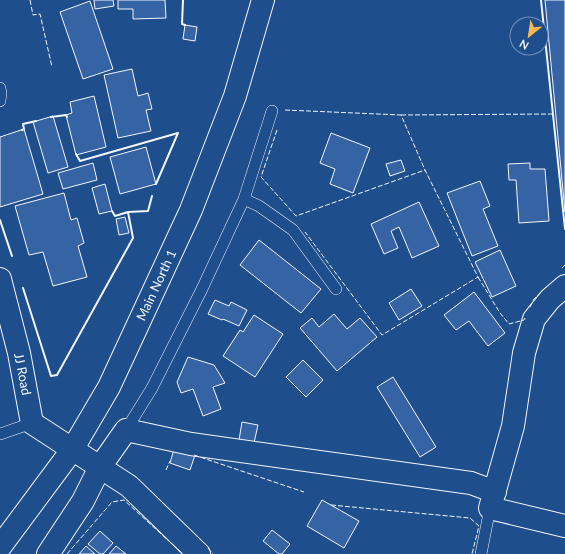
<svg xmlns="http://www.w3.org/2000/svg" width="565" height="554" font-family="Lato,sans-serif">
	<rect width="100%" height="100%" fill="#1f4e8c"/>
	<path fill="#3563a3" stroke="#f2f6ff" d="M 94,0 L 113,0 L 114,6 L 95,9 Z
		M 118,0 L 165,0 L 166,18 L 133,19 L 133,9 L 118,9 Z
		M 545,0 L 565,0 L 565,212 Z
		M 90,1 L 113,69 L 83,79 L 60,12 Z
		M 185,25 L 197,27 L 195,41 L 183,39 Z
		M 132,69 L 138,96 L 148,93 L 152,109 L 146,110 L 151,131 L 118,138 L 104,75 Z
		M 94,96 L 106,147 L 76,155 L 66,115 L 72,113 L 70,102 Z
		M 53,116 L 68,167 L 48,173 L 33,122 Z
		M 24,129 L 43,194 L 0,207 L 0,137 Z
		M 331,133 L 370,148 L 353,193 L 330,184 L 335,169 L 320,163 Z
		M 146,147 L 156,184 L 120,194 L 110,157 Z
		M 401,160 L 405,171 L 390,176 L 386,164 Z
		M 93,163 L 97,180 L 63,189 L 58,173 Z
		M 530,163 L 530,169 L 545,169 L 549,221 L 519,223 L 516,180 L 509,180 L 508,164 Z
		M 480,181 L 490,206 L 483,209 L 498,246 L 472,256 L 447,193 Z
		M 105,184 L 112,211 L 99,214 L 92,188 Z
		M 64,193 L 71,220 L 77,218 L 84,243 L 78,246 L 87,277 L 53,286 L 43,252 L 29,255 L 15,206 Z
		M 419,202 L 439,246 L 412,258 L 399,227 L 391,231 L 398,248 L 384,254 L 371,224 Z
		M 125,217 L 129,233 L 119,235 L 116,219 Z
		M 259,240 L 321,289 L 301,313 L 240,265 Z
		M 500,250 L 516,286 L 492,297 L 475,262 Z
		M 411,289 L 422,306 L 399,320 L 389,303 Z
		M 474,292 L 505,333 L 488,346 L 469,321 L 456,330 L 444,315 Z
		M 215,300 L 229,306 L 231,302 L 247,310 L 239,326 L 223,319 L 222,320 L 208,314 Z
		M 334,314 L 347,329 L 360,318 L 377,337 L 337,371 L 300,328 L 312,318 L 319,327 Z
		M 254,315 L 283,334 L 255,377 L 223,356 L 240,330 L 243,332 Z
		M 188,357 L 214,365 L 225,383 L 213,387 L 221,409 L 203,416 L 193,389 L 181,393 L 177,382 Z
		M 303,360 L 323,380 L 306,397 L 286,377 Z
		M 393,377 L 436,447 L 420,457 L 377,387 Z
		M 242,422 L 258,425 L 254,443 L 239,440 Z
		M 174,449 L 195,455 L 190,470 L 170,463 Z
		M 322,500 L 359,521 L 344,548 L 307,526 Z
		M 272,530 L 290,544 L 282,554 L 279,554 L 263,541 Z
		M 100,531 L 113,543 L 103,554 L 100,554 L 88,544 Z
		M 86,546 L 95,554 L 79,554 Z
		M 116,546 L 126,554 L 109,554 Z"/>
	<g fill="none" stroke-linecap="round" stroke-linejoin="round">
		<defs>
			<path id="service" d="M 0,88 L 1,93 L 0,101
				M 244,199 L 259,206 L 293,230 L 336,289
				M 126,430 L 152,388 L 202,289 L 244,199 L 272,111
				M 0,434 L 32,423
				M 481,554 L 490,508"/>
			<path id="minor" d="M 0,279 L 19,353 L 32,423 L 129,486 L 199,554
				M 565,286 L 550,299 L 534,319 L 524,353 L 513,426 L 490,508 L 565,526
				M 48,554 L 83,501 L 100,467 L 126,430 L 191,444 L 471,483 L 495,492"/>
			<path id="primary" d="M 0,547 L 72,450 L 109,387 L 191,210 L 235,96 L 263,0"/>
		</defs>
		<use href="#service" stroke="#f2f6ff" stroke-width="12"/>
		<use href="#minor" stroke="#f2f6ff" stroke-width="24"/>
		<use href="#primary" stroke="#f2f6ff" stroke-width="24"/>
		<use href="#service" stroke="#1f4e8c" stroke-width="11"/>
		<use href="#minor" stroke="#1f4e8c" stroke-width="22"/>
		<use href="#primary" stroke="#1f4e8c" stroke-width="22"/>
		<path stroke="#f2f6ff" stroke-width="1" stroke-dasharray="5 2" stroke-linecap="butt" d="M 30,0 L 33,15 L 40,14 L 52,67
			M 285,110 L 401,115 L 425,170
			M 401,115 L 553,114
			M 277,130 L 261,177 L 296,216 L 425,170 L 478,277 L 382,335 L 305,232
			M 562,268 L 565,265
			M 478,277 L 500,313 L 509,324 L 524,320 L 525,318
			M 530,307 L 534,299 L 546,287
			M 194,455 L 304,492
			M 166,470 L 170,461
			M 331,505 L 470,518 L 479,526 L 472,554
			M 208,548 L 213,554
			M 67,554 L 112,502 L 124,500 L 183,554"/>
		<path stroke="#f2f6ff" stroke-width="2" d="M 183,0 L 182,24 L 185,25
			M 541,0 L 565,229
			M 51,117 L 66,115 L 67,117
			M 22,130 L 24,129 L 23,124 L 36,121
			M 76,154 L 80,161 L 178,133 L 156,184
			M 128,212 L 148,211 L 152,196
			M 0,220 L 12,256
			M 23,288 L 51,376 L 57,375 L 133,238 L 128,212 L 115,216 L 112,211"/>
	</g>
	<g text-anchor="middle" stroke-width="3" stroke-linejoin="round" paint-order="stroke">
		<g font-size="13" fill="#f2f6ff" stroke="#1f4e8c">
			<text transform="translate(156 285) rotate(-65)" y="5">Main North 1</text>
			<text transform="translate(23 374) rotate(79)" y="5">JJ Road</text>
		</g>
	</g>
	<g transform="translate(529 36) rotate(210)"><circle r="19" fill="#1f4e8c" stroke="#7391ba"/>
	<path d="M0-3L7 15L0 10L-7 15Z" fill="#ffb74d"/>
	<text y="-6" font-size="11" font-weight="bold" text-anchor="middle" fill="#f2f6ff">N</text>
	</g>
</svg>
